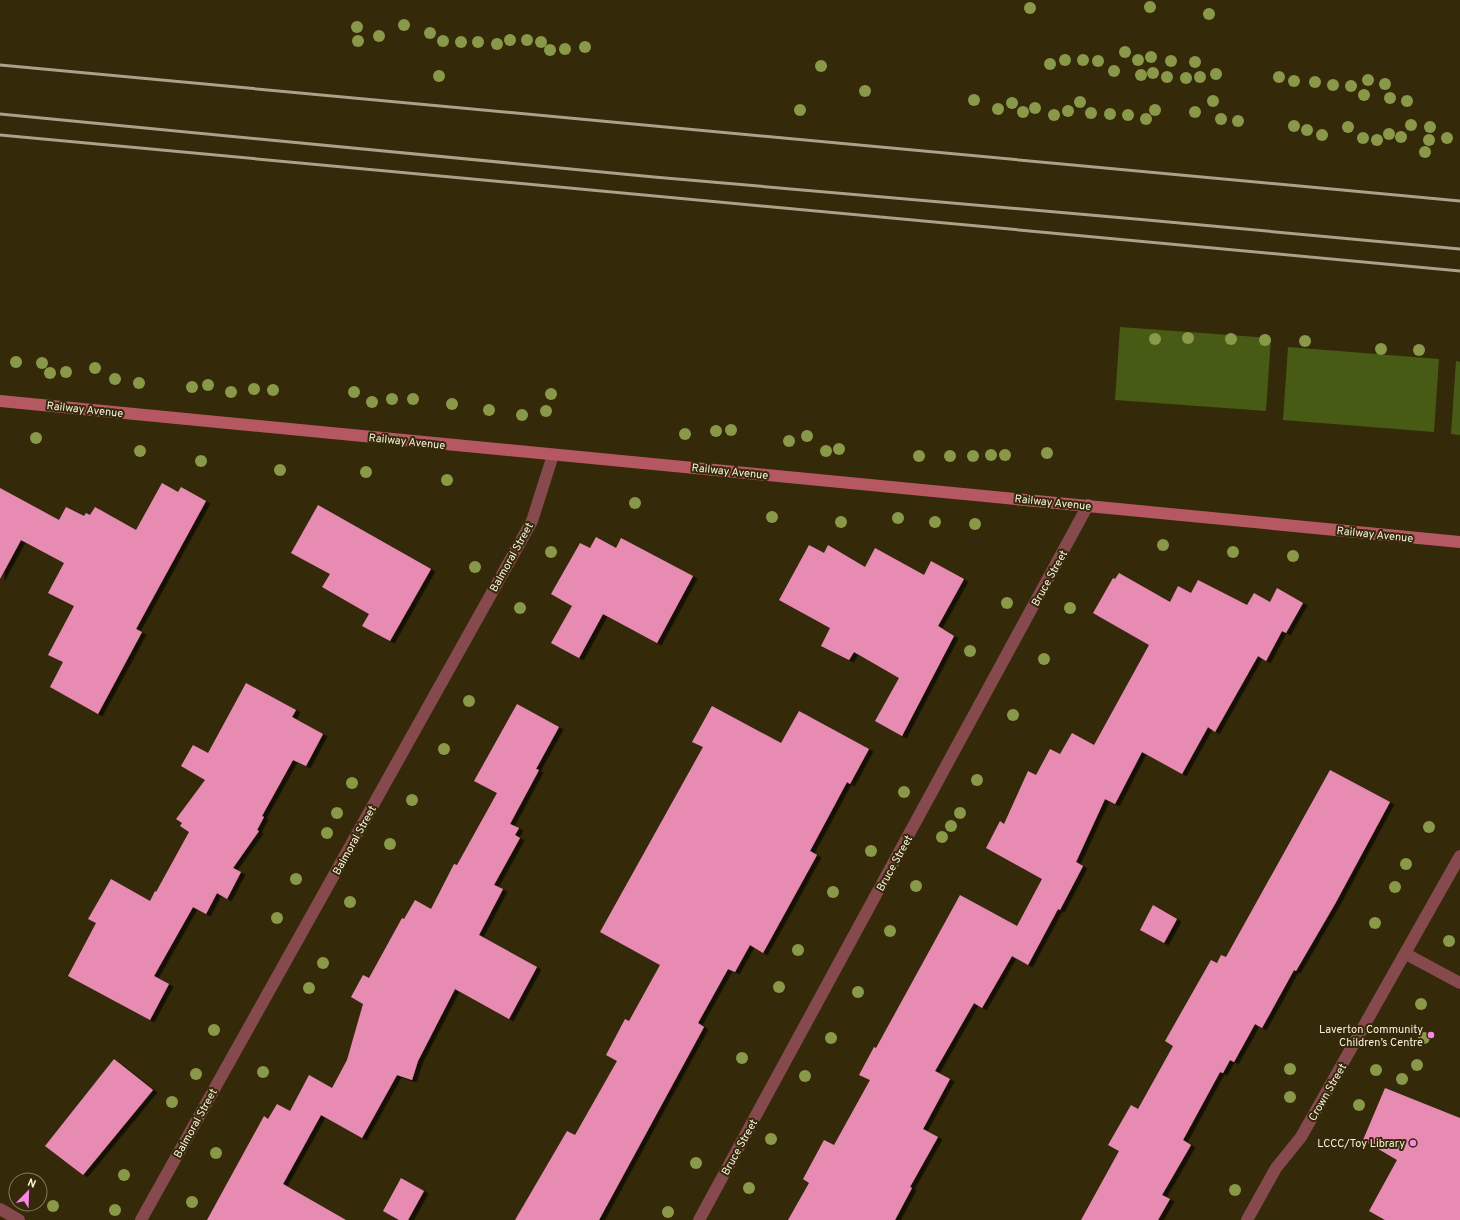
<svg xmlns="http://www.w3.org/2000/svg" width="1460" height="1220" font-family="Overpass,sans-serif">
	<defs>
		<filter id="shadow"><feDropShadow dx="4.5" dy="2.5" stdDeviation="0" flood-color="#0009"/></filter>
	</defs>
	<rect width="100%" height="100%" fill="#342909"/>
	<path fill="#485b14" d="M 1120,327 L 1271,338 L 1266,411 L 1115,400 Z
		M 1288,347 L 1439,359 L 1434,432 L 1283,420 Z
		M 1456,361 L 1460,362 L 1460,435 L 1451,434 Z"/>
	<path fill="#e78bb3" filter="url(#shadow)" d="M 162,483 L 178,492 L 181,487 L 206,501 L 136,629 L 142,632 L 98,714 L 50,687 L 63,662 L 48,655 L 74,606 L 48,593 L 64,563 L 21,540 L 0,579 L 0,488 L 59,520 L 66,507 L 84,516 L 86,513 L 90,515 L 95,507 L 136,530 Z
		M 318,505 L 431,569 L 390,641 L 362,626 L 369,614 L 322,587 L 330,574 L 291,553 Z
		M 596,537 L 616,548 L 621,538 L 693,576 L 657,643 L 603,614 L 579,658 L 551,643 L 572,606 L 551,594 L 580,543 L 590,548 Z
		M 809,545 L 824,553 L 828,545 L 865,567 L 875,548 L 924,575 L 931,561 L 964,579 L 938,626 L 954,636 L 902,736 L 875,721 L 899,678 L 854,652 L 849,660 L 821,646 L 830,628 L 779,600 Z
		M 1119,573 L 1170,602 L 1178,586 L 1191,593 L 1198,580 L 1247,605 L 1254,593 L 1270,602 L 1277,588 L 1303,603 L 1286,633 L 1282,631 L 1266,661 L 1258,656 L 1215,732 L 1208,727 L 1182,774 L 1142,752 L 1115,804 L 1105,799 L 1076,862 L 1083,866 L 1060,910 L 1058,909 L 1028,965 L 1012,956 L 982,1008 L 974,1003 L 935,1071 L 950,1079 L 923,1129 L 938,1137 L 910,1187 L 912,1188 L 895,1220 L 788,1220 L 809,1183 L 803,1179 L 824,1140 L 834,1145 L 870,1080 L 859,1075 L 874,1047 L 876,1048 L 960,895 L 1017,926 L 1042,879 L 986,848 L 1000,821 L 1004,824 L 1028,771 L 1036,775 L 1050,749 L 1060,754 L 1072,733 L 1094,745 L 1149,645 L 1093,613 L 1113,578 L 1115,579 Z
		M 246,683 L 296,710 L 292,717 L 323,734 L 306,766 L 293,760 L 262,816 L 264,817 L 257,830 L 259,831 L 233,868 L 241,872 L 227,899 L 217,893 L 206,914 L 193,907 L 154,976 L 169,984 L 150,1020 L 68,976 L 96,923 L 88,919 L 111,879 L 150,901 L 155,891 L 156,892 L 189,832 L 180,826 L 182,823 L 176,819 L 205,780 L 181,766 L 193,745 L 208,753 Z
		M 517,704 L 559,727 L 536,769 L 539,770 L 510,824 L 519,828 L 515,835 L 520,838 L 494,885 L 503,889 L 479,935 L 537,967 L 509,1019 L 455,989 L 418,1061 L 412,1080 L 397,1075 L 362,1138 L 321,1115 L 283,1184 L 346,1220 L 207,1220 L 264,1116 L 268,1119 L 277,1104 L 290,1111 L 309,1075 L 332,1088 L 347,1060 L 363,1004 L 351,997 L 363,975 L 369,978 L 402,918 L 404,919 L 415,900 L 431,909 L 454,864 L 457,865 L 497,793 L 474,781 Z
		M 712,706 L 781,743 L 799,711 L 869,749 L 850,784 L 847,782 L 810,851 L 817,855 L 763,953 L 750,945 L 735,972 L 728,969 L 698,1023 L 704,1027 L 599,1220 L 515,1220 L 567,1131 L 575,1135 L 617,1061 L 606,1055 L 625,1019 L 629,1021 L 660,965 L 600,932 L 703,747 L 692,742 Z
		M 1330,770 L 1390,802 L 1335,904 L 1296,971 L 1294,970 L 1262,1028 L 1255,1024 L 1234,1062 L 1230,1060 L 1223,1073 L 1220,1072 L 1183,1140 L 1191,1145 L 1162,1195 L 1170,1199 L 1158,1220 L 1081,1220 L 1119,1151 L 1108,1145 L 1131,1105 L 1138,1109 L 1173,1046 L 1165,1041 L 1211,960 L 1217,963 L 1221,955 L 1226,957 Z
		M 1153,905 L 1177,919 L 1164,943 L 1140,930 Z
		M 114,1059 L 153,1090 L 83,1175 L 45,1146 Z
		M 1385,1088 L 1460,1118 L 1460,1220 L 1385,1220 L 1369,1211 L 1397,1160 L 1363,1140 Z
		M 401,1178 L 424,1191 L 408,1220 L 399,1220 L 383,1211 Z"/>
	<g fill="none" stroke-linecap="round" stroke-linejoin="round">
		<path stroke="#85494e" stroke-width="12" d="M 1406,954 L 1460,983"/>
		<path stroke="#85494e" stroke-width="12" d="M 0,1209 L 19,1220
			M 141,1220 L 532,521 L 553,455
			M 699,1220 L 1088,505
			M 1247,1220 L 1276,1168 L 1301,1137 L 1460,856"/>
		<path stroke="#b65862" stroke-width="12" d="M 0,401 L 1460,542"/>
		<path stroke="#aaa28b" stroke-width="3" d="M 0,65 L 1460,201
			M 0,114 L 654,177 L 1147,220 L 1460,249
			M 0,135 L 1460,271"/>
	</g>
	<g fill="#8a9949">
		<circle cx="1150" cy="7" r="6"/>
		<circle cx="1030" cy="8" r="6"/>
		<circle cx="1209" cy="14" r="6"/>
		<circle cx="404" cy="25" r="6"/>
		<circle cx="357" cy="27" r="6"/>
		<circle cx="430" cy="33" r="6"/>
		<circle cx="379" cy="36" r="6"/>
		<circle cx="510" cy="40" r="6"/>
		<circle cx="527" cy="40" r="6"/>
		<circle cx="358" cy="41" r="6"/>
		<circle cx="443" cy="41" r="6"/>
		<circle cx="461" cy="42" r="6"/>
		<circle cx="478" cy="42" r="6"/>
		<circle cx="541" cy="42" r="6"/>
		<circle cx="497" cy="44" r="6"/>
		<circle cx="585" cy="47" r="6"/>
		<circle cx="565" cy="49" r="6"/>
		<circle cx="550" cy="50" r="6"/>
		<circle cx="1125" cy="52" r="6"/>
		<circle cx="1151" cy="57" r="6"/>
		<circle cx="1065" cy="60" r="6"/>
		<circle cx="1083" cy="60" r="6"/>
		<circle cx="1138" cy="60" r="6"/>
		<circle cx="1098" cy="61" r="6"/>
		<circle cx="1171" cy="61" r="6"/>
		<circle cx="1195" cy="62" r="6"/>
		<circle cx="1050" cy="64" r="6"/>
		<circle cx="821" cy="66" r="6"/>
		<circle cx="1114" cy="71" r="6"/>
		<circle cx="1153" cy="73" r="6"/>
		<circle cx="1216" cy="74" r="6"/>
		<circle cx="1141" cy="75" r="6"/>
		<circle cx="439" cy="76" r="6"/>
		<circle cx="1167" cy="77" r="6"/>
		<circle cx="1200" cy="77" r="6"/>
		<circle cx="1279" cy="77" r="6"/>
		<circle cx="1186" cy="78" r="6"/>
		<circle cx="1368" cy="80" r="6"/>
		<circle cx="1294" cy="81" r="6"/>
		<circle cx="1315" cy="82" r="6"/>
		<circle cx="1385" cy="84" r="6"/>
		<circle cx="1333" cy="85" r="6"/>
		<circle cx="1351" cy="86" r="6"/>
		<circle cx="865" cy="91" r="6"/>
		<circle cx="1364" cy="95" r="6"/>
		<circle cx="1390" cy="98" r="6"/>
		<circle cx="974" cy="100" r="6"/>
		<circle cx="1213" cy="101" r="6"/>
		<circle cx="1407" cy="101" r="6"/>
		<circle cx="1080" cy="102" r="6"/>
		<circle cx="1012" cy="103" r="6"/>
		<circle cx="1035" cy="108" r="6"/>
		<circle cx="998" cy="109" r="6"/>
		<circle cx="800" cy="110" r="6"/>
		<circle cx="1155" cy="110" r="6"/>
		<circle cx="1068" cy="111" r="6"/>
		<circle cx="1023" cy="112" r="6"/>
		<circle cx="1195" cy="112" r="6"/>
		<circle cx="1091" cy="113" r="6"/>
		<circle cx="1110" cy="114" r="6"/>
		<circle cx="1054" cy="115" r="6"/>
		<circle cx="1128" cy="115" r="6"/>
		<circle cx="1146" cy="119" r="6"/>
		<circle cx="1221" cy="119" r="6"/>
		<circle cx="1238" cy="121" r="6"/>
		<circle cx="1411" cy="125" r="6"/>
		<circle cx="1294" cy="126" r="6"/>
		<circle cx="1348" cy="127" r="6"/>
		<circle cx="1430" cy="127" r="6"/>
		<circle cx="1307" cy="130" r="6"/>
		<circle cx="1389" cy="134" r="6"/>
		<circle cx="1322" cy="135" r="6"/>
		<circle cx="1401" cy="137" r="6"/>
		<circle cx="1363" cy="138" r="6"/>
		<circle cx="1447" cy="138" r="6"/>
		<circle cx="1377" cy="140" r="6"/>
		<circle cx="1429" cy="140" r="6"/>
		<circle cx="1425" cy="152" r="6"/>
		<circle cx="1188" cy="338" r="6"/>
		<circle cx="1155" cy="339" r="6"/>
		<circle cx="1231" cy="339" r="6"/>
		<circle cx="1265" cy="340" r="6"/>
		<circle cx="1305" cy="341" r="6"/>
		<circle cx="1381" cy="349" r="6"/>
		<circle cx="1419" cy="350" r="6"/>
		<circle cx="16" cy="362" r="6"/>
		<circle cx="42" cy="363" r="6"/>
		<circle cx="95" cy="368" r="6"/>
		<circle cx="66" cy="372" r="6"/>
		<circle cx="50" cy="373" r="6"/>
		<circle cx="115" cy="379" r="6"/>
		<circle cx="139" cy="383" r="6"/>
		<circle cx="208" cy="385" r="6"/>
		<circle cx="192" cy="387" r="6"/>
		<circle cx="254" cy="389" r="6"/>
		<circle cx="273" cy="390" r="6"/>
		<circle cx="231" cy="392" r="6"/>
		<circle cx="354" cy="392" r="6"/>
		<circle cx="551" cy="394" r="6"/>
		<circle cx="392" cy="399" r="6"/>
		<circle cx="413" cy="399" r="6"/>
		<circle cx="372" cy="402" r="6"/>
		<circle cx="452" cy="404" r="6"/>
		<circle cx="489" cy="410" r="6"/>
		<circle cx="546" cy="411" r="6"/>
		<circle cx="522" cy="415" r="6"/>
		<circle cx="731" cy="430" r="6"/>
		<circle cx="716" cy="431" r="6"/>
		<circle cx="685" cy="434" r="6"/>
		<circle cx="807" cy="436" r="6"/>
		<circle cx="36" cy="438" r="6"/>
		<circle cx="789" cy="441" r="6"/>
		<circle cx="839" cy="449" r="6"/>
		<circle cx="140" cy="451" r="6"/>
		<circle cx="826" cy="451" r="6"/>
		<circle cx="1047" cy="453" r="6"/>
		<circle cx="991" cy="455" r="6"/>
		<circle cx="1005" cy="455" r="6"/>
		<circle cx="919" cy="456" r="6"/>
		<circle cx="950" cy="456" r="6"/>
		<circle cx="973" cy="456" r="6"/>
		<circle cx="201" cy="461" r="6"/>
		<circle cx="280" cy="470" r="6"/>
		<circle cx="366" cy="472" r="6"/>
		<circle cx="447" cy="480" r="6"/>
		<circle cx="635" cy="503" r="6"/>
		<circle cx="772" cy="517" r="6"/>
		<circle cx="898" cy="518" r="6"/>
		<circle cx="841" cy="522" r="6"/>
		<circle cx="935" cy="522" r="6"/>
		<circle cx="975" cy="524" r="6"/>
		<circle cx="1163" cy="545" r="6"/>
		<circle cx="551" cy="552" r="6"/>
		<circle cx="1233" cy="552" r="6"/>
		<circle cx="1293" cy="556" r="6"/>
		<circle cx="475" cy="567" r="6"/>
		<circle cx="1007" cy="603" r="6"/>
		<circle cx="520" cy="608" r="6"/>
		<circle cx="1070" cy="608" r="6"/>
		<circle cx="970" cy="651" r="6"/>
		<circle cx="1044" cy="659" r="6"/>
		<circle cx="469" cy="701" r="6"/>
		<circle cx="1013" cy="715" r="6"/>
		<circle cx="444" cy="749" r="6"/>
		<circle cx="977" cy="780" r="6"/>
		<circle cx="352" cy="783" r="6"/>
		<circle cx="904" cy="792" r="6"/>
		<circle cx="412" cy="800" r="6"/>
		<circle cx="337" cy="813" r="6"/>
		<circle cx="960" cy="813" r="6"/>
		<circle cx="951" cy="826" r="6"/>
		<circle cx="1429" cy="827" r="6"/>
		<circle cx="327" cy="833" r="6"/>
		<circle cx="942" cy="837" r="6"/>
		<circle cx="390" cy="844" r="6"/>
		<circle cx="871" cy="851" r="6"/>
		<circle cx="1406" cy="864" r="6"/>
		<circle cx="296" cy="879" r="6"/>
		<circle cx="916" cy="886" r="6"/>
		<circle cx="1395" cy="887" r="6"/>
		<circle cx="833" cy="892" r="6"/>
		<circle cx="350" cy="902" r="6"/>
		<circle cx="277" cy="918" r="6"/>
		<circle cx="1375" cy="923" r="6"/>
		<circle cx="890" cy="931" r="6"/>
		<circle cx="1449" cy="941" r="6"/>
		<circle cx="798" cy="950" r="6"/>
		<circle cx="323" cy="963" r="6"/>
		<circle cx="779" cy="987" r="6"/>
		<circle cx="309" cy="988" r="6"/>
		<circle cx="858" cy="992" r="6"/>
		<circle cx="1421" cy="1004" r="6"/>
		<circle cx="214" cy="1030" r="6"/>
		<circle cx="831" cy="1038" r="6"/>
		<circle cx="1424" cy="1038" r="6"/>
		<circle cx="742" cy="1058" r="6"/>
		<circle cx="1417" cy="1065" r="6"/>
		<circle cx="1290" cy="1069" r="6"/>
		<circle cx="1376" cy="1070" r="6"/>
		<circle cx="263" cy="1072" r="6"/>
		<circle cx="196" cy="1074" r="6"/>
		<circle cx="805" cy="1076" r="6"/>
		<circle cx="1402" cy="1079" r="6"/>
		<circle cx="1290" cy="1097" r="6"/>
		<circle cx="172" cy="1102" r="6"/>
		<circle cx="1359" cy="1105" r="6"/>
		<circle cx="771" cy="1139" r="6"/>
		<circle cx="216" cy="1153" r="6"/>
		<circle cx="696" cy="1163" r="6"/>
		<circle cx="124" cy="1175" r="6"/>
		<circle cx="749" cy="1188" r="6"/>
		<circle cx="1235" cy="1190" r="6"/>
		<circle cx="192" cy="1202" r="6"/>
		<circle cx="53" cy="1206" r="6"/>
		<circle cx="115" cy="1210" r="6"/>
		<circle cx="668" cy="1212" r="6"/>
	</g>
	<g fill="#fc86e4" stroke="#342909" stroke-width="1.5">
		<circle cx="1431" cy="1035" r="4"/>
		<circle cx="1413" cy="1143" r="4"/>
	</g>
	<g text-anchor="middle" stroke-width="4" stroke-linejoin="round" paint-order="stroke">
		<g font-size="11" fill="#f7f1df" stroke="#342909">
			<text transform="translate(85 409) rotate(6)" y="4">Railway Avenue</text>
			<text transform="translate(407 441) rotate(6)" y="4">Railway Avenue</text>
			<text transform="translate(730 471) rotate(6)" y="4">Railway Avenue</text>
			<text transform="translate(1053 502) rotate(6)" y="4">Railway Avenue</text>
			<text transform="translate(1375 534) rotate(6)" y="4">Railway Avenue</text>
			<text transform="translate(511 557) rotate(-61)" y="4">Balmoral Street</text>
			<text transform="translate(1049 578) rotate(-61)" y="4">Bruce Street</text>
			<text transform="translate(354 840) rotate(-61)" y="4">Balmoral Street</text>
			<text transform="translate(894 863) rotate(-61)" y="4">Bruce Street</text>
			<text transform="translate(1327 1092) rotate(-60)" y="4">Crown Street</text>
			<text transform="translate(195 1123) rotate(-61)" y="4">Balmoral Street</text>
			<text transform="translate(739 1147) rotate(-61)" y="4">Bruce Street</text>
		</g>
		<g font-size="11" fill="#f7f1df" stroke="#342909" text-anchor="end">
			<text x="1423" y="1033">Laverton Community<tspan x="1423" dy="13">Children’s Centre</tspan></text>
			<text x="1405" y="1147">LCCC/Toy Library</text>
		</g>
	</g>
	<g transform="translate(28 1192) rotate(23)"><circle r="19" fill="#342909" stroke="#82795f"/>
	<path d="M0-3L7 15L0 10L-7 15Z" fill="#fc86e4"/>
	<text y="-6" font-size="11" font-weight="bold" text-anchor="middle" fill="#f7f1df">N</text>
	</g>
</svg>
